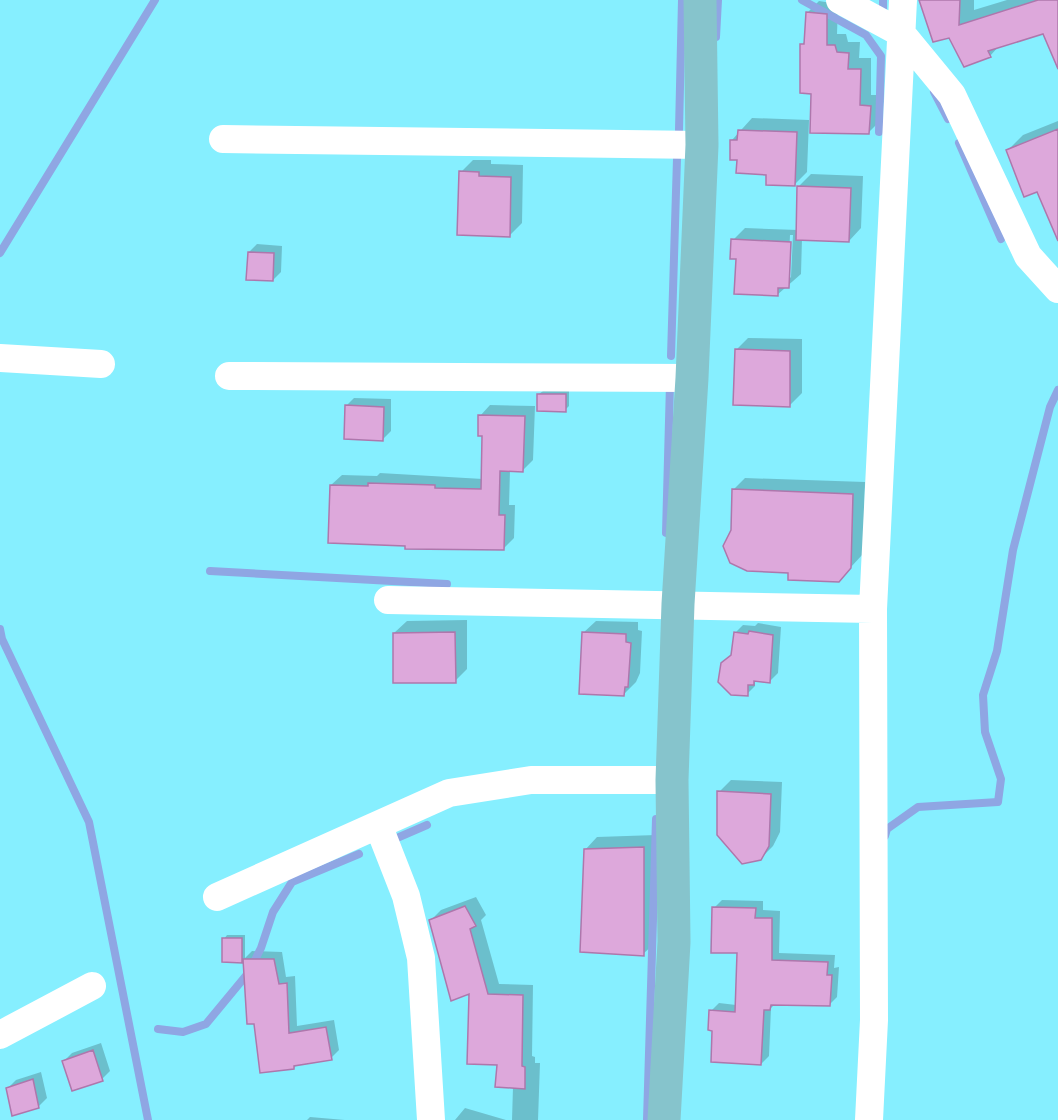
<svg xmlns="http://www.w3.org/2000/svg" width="1058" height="1120" font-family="'Archivo Narrow',sans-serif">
	<rect width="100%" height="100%" fill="#86efff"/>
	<path fill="#0003" fill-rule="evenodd" d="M 921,0 L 974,0 L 974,10 L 1007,0 L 1058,0 L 1058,70 L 1044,33 L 999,46 L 990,56 L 950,36 Z
		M 819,1 L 838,4 L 837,34 L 846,34 L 848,42 L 860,42 L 859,58 L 871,58 L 871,95 L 882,95 L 880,121 L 869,132 L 812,92 L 802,45 L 805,41 L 808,12 Z
		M 752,118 L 809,120 L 807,172 L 794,185 L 738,159 L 732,140 Z
		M 1058,121 L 1058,237 L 1038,191 L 1008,150 L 1023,135 Z
		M 473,160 L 491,160 L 491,164 L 523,165 L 522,223 L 509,236 L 461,172 Z
		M 811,174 L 863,176 L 861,228 L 849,241 L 802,238 L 801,274 L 777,295 L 737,258 L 733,240 L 745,228 L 798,230 L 798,187 ZM 790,235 L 793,235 L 791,277 L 788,280 Z
		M 257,244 L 282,246 L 281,272 L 273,280 L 249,252 Z
		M 748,338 L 802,339 L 802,393 L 790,405 L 736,350 Z
		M 543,391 L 569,391 L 569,406 L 565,410 L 539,394 Z
		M 354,398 L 391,399 L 391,431 L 382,440 L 346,406 Z
		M 490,405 L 535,406 L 533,460 L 522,471 L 510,470 L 509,505 L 515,505 L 514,538 L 503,549 L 407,544 L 331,485 L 342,475 L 377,476 L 380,473 L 483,479 L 484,435 L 480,416 Z
		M 745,478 L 865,482 L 863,554 L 838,581 L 790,571 L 732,531 L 733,490 Z
		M 467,620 L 467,669 L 455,681 L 394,633 L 407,621 Z
		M 596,621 L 638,622 L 638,630 L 642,631 L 640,673 L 636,682 L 624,694 L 583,633 Z
		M 758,623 L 781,627 L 778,673 L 770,681 L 755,681 L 755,686 L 747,694 L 732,654 L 735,633 L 743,625 L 755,626 Z
		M 731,780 L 782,782 L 780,832 L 773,846 L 760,859 L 719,792 Z
		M 656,835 L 656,942 L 643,954 L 585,850 L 597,837 Z
		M 476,897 L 486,915 L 481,920 L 499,984 L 533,985 L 532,1056 L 535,1057 L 535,1063 L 540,1063 L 538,1120 L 512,1120 L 513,1087 L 499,1064 L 471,992 L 430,921 L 441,910 Z
		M 722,900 L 763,901 L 763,910 L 780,911 L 779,953 L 835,955 L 834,968 L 839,967 L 837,997 L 829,1005 L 775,1004 L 771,1008 L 769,1056 L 761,1064 L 714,1029 L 711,1011 L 719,1003 L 736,1005 L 738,952 L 714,908 Z
		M 227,935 L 245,935 L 245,958 L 252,951 L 282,952 L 286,977 L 295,976 L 297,1026 L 334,1020 L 339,1050 L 331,1058 L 297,1064 L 294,1068 L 255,1022 L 248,1023 L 244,959 L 242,961 L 224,939 Z
		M 101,1043 L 110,1071 L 102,1079 L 64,1061 L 72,1053 Z
		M 41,1072 L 47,1098 L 39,1106 L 8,1088 L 16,1080 Z
		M 465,1108 L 506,1120 L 455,1120 Z
		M 310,1117 L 345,1120 L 307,1120 Z"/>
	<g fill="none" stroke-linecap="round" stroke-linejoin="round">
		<path stroke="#8fa6e3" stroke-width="8" d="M 802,0 L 866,35 L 881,56 L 879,132
			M 883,8 L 883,0
			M 716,37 L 718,0
			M 934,92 L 948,119
			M 679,130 L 682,0
			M 959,143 L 1001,239
			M 0,253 L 155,0
			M 671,356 L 677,159
			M 666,533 L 670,384
			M 210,571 L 447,584
			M 0,629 L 2,639 L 89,822 L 148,1120
			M 885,836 L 887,829 L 918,807 L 998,802 L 1001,779 L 985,732 L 983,695 L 997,651 L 1013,550 L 1050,407 L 1058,390
			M 390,841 L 427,825
			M 158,1029 L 183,1032 L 206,1024 L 249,972 L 261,948 L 273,912 L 292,882 L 359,854
			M 647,1120 L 656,819"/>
	</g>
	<path fill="#dda8db" stroke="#ae77ac" stroke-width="1.5" d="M 919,0 L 960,0 L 959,25 L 1038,0 L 1058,0 L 1058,69 L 1043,34 L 988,51 L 991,57 L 964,67 L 949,38 L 933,42 Z
		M 806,12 L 827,14 L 827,45 L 835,45 L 837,52 L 849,53 L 848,69 L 861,69 L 860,105 L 871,106 L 869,134 L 810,133 L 811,94 L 800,93 L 800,44 L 804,44 Z
		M 1058,129 L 1058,241 L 1037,192 L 1024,197 L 1006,150 Z
		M 738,130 L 797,132 L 795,186 L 766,185 L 766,175 L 736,173 L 737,160 L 730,160 L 730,140 L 737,140 Z
		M 459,171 L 479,172 L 479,176 L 511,177 L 510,237 L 457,235 Z
		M 797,186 L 851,188 L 849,242 L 796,240 Z
		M 731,239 L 791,242 L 789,288 L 778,288 L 778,296 L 734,294 L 736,259 L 730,259 Z
		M 248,252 L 274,253 L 273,281 L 246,280 Z
		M 735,349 L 790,351 L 790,407 L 733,405 Z
		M 537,394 L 566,394 L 566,412 L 537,411 Z
		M 345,405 L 384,407 L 383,441 L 344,439 Z
		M 478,415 L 525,416 L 523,472 L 500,471 L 499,515 L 505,515 L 504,550 L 405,549 L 405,546 L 328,543 L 330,485 L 368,486 L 368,483 L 435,485 L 435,488 L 481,489 L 482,436 L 478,436 Z
		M 732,489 L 853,494 L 851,568 L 839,582 L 788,580 L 788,573 L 747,571 L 730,563 L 723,546 L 731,530 Z
		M 749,631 L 773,635 L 770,683 L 754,681 L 754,685 L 748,685 L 748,696 L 731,695 L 718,682 L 721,663 L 731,655 L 734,632 L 748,634 Z
		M 455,632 L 456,683 L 393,683 L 393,633 Z
		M 582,632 L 626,634 L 626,642 L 631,643 L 628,687 L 625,687 L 624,696 L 579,694 Z
		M 717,791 L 771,794 L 769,846 L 761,860 L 742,864 L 717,835 Z
		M 644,847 L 644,956 L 580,952 L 584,849 Z
		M 465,906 L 476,926 L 470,929 L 488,994 L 523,995 L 522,1066 L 525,1067 L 525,1089 L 495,1087 L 497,1065 L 467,1064 L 469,994 L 451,1001 L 429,920 Z
		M 712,907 L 756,908 L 755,918 L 772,918 L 772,960 L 828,962 L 827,975 L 832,975 L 830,1006 L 771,1005 L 770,1010 L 764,1010 L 761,1065 L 711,1062 L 712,1031 L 708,1030 L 709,1010 L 735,1012 L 737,953 L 711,953 Z
		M 222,938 L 242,938 L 242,963 L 222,962 Z
		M 243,959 L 274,959 L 279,984 L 287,983 L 289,1033 L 326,1027 L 332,1060 L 294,1066 L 294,1069 L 260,1073 L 254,1024 L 247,1024 Z
		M 93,1050 L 103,1081 L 72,1091 L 62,1061 Z
		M 33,1079 L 39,1108 L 12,1116 L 6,1088 Z"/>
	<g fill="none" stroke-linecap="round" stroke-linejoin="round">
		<path stroke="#fff" stroke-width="28" d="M 840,0 L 901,33 L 952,95 L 1028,256 L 1058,289
			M 223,139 L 702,145
			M 0,358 L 101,364
			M 229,376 L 692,378
			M 388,600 L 873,609
			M 379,827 L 406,896 L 421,958 L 431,1120
			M 217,897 L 449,793 L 531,780 L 672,780
			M 0,1035 L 92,986
			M 869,1120 L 874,1020 L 873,609 L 903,0"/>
		<path stroke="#86c4cc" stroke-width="33" d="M 664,1120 L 674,942 L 672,780 L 678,604 L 692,378 L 702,145 L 700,0"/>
	</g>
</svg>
